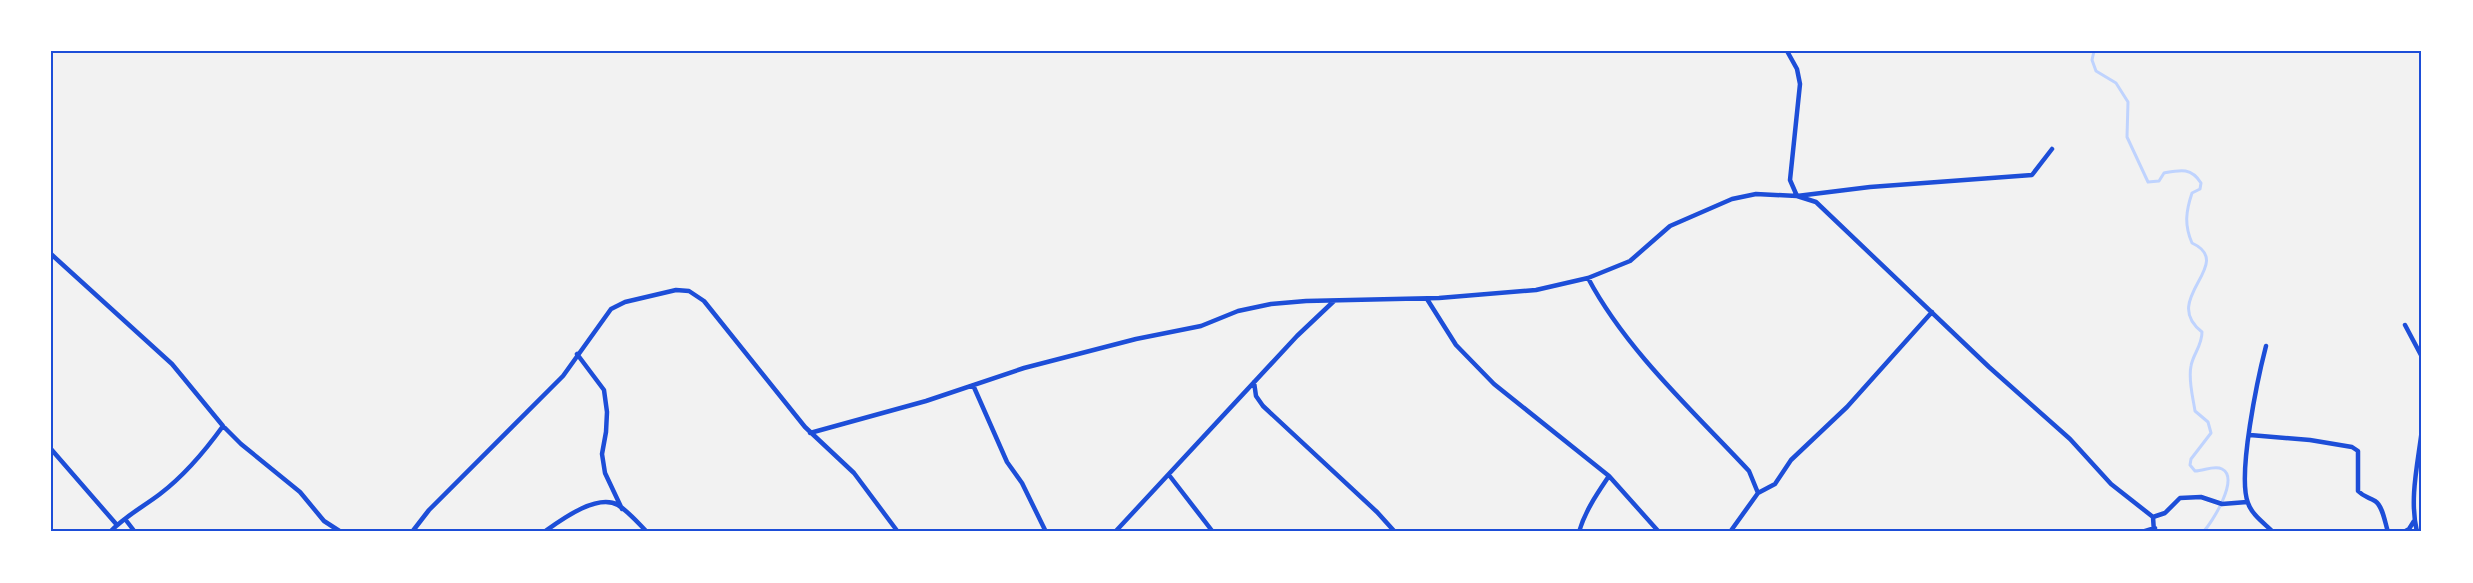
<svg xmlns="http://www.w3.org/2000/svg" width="2473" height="583" font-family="Manrope,sans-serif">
	<rect width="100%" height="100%" fill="#f2f2f2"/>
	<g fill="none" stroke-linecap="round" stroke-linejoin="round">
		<path stroke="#bfd3fe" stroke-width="3" d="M 2094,51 L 2092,60 L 2096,71 L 2116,83 L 2128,102 L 2127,137 L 2148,182 L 2159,181 L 2164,173 C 2180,170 2191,167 2201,183 L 2200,189 L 2192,193 C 2186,211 2184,225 2192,243 C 2237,264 2159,299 2202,332 C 2202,346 2193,354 2191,366 C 2188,380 2193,397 2195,411 L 2208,422 L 2211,433 L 2191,459 L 2190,465 L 2195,471 C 2204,471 2214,465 2222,469 C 2240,478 2212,523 2203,532"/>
		<path stroke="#1d4ed8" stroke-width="4.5" d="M 1787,51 L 1797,69 L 1800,84 L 1790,180 L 1797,196 L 1870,187 L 2032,175 L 2052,149
			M 51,254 L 172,364 L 223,426 L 241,444 L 300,492 L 324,521 L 341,532
			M 1588,278 C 1626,350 1694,412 1749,471 L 1758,493
			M 1427,299 L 1456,345 L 1494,384 L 1609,476 L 1659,532
			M 2405,325 L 2422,357
			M 2266,346 C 2258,377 2237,475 2248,503 C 2252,515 2264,523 2273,532
			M 577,354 L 604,390 L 607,412 L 606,432 L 602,454 L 605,473 L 622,509
			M 1254,382 L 1256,396 L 1263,406 L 1377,512 L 1395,532
			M 973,385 L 1007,462 L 1022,483 L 1046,532
			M 810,433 L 926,401 L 1024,368 L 1136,339 L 1201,326 L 1238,311 L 1271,304 L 1306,301 L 1439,298 L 1536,290 L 1588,278 L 1630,261 L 1670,226 L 1732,199 L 1756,194 L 1797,196 L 1816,202 L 1989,367 L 2070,439 L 2111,484 L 2153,517 L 2154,532
			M 2250,435 L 2310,440 L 2352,447 L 2358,451 L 2358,491 C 2364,497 2368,497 2375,501 C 2383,506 2385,523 2388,532
			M 51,449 L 117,525
			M 1169,475 L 1213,532
			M 2153,517 L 2165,513 L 2180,498 L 2201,497 L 2222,504 L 2247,502
			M 125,519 L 135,532
			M 110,532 C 125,516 143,507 160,494 C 185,475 205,451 223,426
			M 412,532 L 429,510 L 563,376 L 611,309 L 625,302 L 676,290 L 689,291 L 704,301 L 805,427 L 854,473 L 898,532
			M 544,532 C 561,520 597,493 618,505 C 629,512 638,523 647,532
			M 1115,532 L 1297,336 L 1334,301
			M 1579,532 C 1585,511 1597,494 1609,476
			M 1730,532 L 1758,493 L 1775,484 L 1791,460 L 1847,407 L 1932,312
			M 2142,532 L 2155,528
			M 2404,532 L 2409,529 L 2414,521
			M 2417,532 C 2409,499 2418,463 2422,429"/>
	</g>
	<rect width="2473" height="583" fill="none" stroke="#ffffff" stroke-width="105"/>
	<rect x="52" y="52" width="2368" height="478" fill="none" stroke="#1d4ed8" stroke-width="2"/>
</svg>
